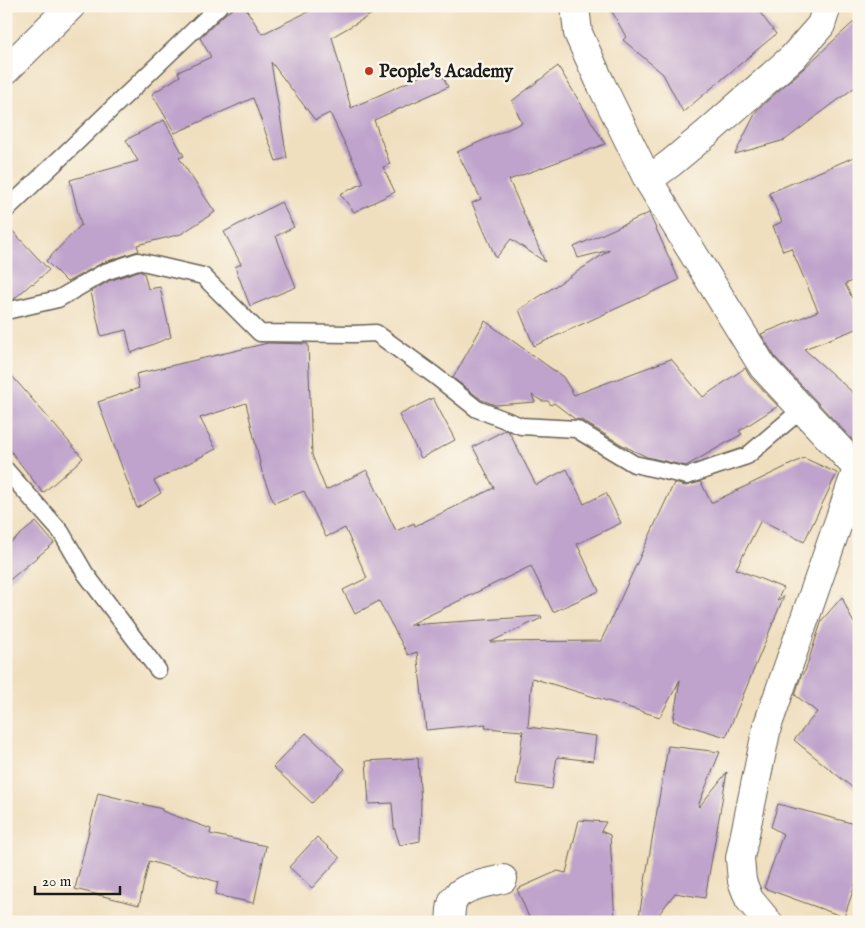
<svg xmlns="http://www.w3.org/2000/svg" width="865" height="928" font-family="'IM FELL English',serif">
	<rect width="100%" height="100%" fill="#fbf7ec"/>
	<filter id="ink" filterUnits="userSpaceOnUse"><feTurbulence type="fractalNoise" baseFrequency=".02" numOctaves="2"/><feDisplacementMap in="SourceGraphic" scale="10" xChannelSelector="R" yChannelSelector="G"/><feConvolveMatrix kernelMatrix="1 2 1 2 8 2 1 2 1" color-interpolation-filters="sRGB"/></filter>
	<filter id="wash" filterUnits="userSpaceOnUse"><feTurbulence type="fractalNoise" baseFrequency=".0096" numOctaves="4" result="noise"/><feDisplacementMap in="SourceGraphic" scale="20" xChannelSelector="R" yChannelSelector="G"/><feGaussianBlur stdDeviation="1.12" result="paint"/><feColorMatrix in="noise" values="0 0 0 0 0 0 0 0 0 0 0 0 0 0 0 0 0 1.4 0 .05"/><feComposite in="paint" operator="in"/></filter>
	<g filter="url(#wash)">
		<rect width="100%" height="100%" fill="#f0dfbf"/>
		<g id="blocks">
			<path fill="#bfa3cc" d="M 238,6 L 244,6 L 262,34 L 320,6 L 386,6 L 332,37 L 351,108 L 439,68 L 448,87 L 374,120 L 390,164 L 383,167 L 395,192 L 354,212 L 340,194 L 364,183 L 330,113 L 315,120 L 271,62 L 287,158 L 276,161 L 253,98 L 175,133 L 152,94 L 180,76 L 178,72 L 211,57 L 200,38 L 226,13 Z
				M 609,6 L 755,6 L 776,34 L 683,112 L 663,74 L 623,40 L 626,37 Z
				M 859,17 L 859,84 L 785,140 L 735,154 L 757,110 L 803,69 Z
				M 558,66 L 605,144 L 509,180 L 545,262 L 511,239 L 496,258 L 472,203 L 481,199 L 457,152 L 522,123 L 512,101 Z
				M 164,120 L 184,156 L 179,158 L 215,212 L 181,234 L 137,245 L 139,251 L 135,252 L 102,263 L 67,282 L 46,261 L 81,225 L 70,180 L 138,161 L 126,140 Z
				M 859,155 L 859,278 L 845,284 L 859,311 L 859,328 L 804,349 L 859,398 L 859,447 L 775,357 L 761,334 L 818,311 L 791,248 L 783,251 L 773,226 L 782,222 L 769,193 Z
				M 281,202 L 294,227 L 276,236 L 296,287 L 250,306 L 235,267 L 241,264 L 224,232 Z
				M 649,213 L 679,280 L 534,346 L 519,310 L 610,250 L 578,258 L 574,247 Z
				M 6,224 L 49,270 L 33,284 L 32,283 L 14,299 L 6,301 Z
				M 138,271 L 144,273 L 148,289 L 160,287 L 171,337 L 131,353 L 126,330 L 101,336 L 91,292 L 109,281 Z
				M 485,321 L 563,377 L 574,395 L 671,359 L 703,397 L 745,368 L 751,378 L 778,406 L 739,431 L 742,434 L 686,466 L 647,457 L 624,446 L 581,420 L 575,419 L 554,403 L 551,405 L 548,401 L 542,401 L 532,395 L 535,402 L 495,405 L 482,400 L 453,378 Z
				M 268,343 L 308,344 L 312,455 L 326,490 L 367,470 L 396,531 L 414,523 L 415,526 L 494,488 L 473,447 L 505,430 L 509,432 L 536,485 L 567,469 L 584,504 L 606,493 L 621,523 L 577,544 L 599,591 L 553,612 L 531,566 L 409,625 L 541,616 L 542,618 L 490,642 L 601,641 L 674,483 L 685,486 L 701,482 L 711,503 L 804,458 L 837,473 L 804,542 L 761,520 L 736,569 L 783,588 L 777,601 L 784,596 L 726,737 L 673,721 L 680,680 L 660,717 L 532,678 L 528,727 L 596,736 L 593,761 L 557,757 L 552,789 L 516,784 L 523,731 L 485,728 L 486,724 L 426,730 L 417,652 L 408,655 L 379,601 L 355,614 L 343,590 L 367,578 L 345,528 L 326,537 L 304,491 L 274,503 L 263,476 L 246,403 L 200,418 L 216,449 L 154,481 L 161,493 L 137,508 L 98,402 L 139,388 L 136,374 Z
				M 6,369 L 83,458 L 43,493 L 6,445 Z
				M 433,398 L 455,440 L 421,458 L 399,415 Z
				M 36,522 L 54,543 L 6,583 L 6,546 Z
				M 842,597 L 851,618 L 859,631 L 859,793 L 794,740 L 817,712 L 795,695 L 801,676 L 805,671 L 822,620 Z
				M 306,733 L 345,769 L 312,803 L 273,767 Z
				M 668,746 L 720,752 L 698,806 L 699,807 L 727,772 L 705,898 L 675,893 L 653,922 L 638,922 Z
				M 418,758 L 421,804 L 420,841 L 400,845 L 394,827 L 392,803 L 369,804 L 366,761 Z
				M 98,793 L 162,809 L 162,811 L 211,829 L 210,834 L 266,846 L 254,903 L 215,895 L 218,882 L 149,861 L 139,905 L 75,889 Z
				M 778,804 L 859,825 L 859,874 L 844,917 L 764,888 L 783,834 L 771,827 Z
				M 579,820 L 606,822 L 601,831 L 610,835 L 615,922 L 531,922 L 517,889 L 558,871 L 566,873 Z
				M 317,837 L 340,858 L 312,888 L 289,867 Z"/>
		</g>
	</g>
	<g filter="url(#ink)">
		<use href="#blocks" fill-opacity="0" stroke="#666055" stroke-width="1"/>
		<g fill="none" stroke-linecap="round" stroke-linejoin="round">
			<defs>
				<path id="service" d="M 6,210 L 219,6
					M 6,311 L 58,299 L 105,272 L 138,261 L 203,276 L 260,333 L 354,334 L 376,333 L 434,375 L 477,409 L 521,426 L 576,429 L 634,464 L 687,476 L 747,456 L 802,409
					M 6,470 L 61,532 L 85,573 L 158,670"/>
				<path id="minor" d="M 575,6 L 578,33 L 600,82 L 648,180 L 763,367 L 859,470
					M 648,180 L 671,163 L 707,133 L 793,57 L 821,25 L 827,6
					M 450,922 C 451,915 450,904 455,898 C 463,886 490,882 503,879
					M 768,922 L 749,899 L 742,881 L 740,858 L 767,727 L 857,469"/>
				<path id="trunk" d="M 6,70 L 71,6"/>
			</defs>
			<use href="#service" stroke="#666055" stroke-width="19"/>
			<use href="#minor" stroke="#666055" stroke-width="30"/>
			<use href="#trunk" stroke="#666055" stroke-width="30"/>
			<use href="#service" stroke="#fff" stroke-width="16"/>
			<use href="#minor" stroke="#fff" stroke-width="28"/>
			<use href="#trunk" stroke="#fff" stroke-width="28"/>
		</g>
	</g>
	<circle fill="#c8321e" stroke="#fbf7ec" stroke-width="2" cx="369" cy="71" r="5"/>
	<g text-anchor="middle" stroke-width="5" stroke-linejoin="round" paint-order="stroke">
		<g font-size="18" font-weight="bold" fill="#1c1c1c" stroke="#fbf7ec" text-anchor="start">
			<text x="379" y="77">People's Academy</text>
		</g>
	</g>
	<rect width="865" height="928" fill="none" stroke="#fbf7ec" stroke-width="25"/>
	<path d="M35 886v8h85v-8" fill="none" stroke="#1c1c1c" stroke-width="2.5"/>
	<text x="42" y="886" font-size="15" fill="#1c1c1c" stroke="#fbf7ec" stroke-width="4" paint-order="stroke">20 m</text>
</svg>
